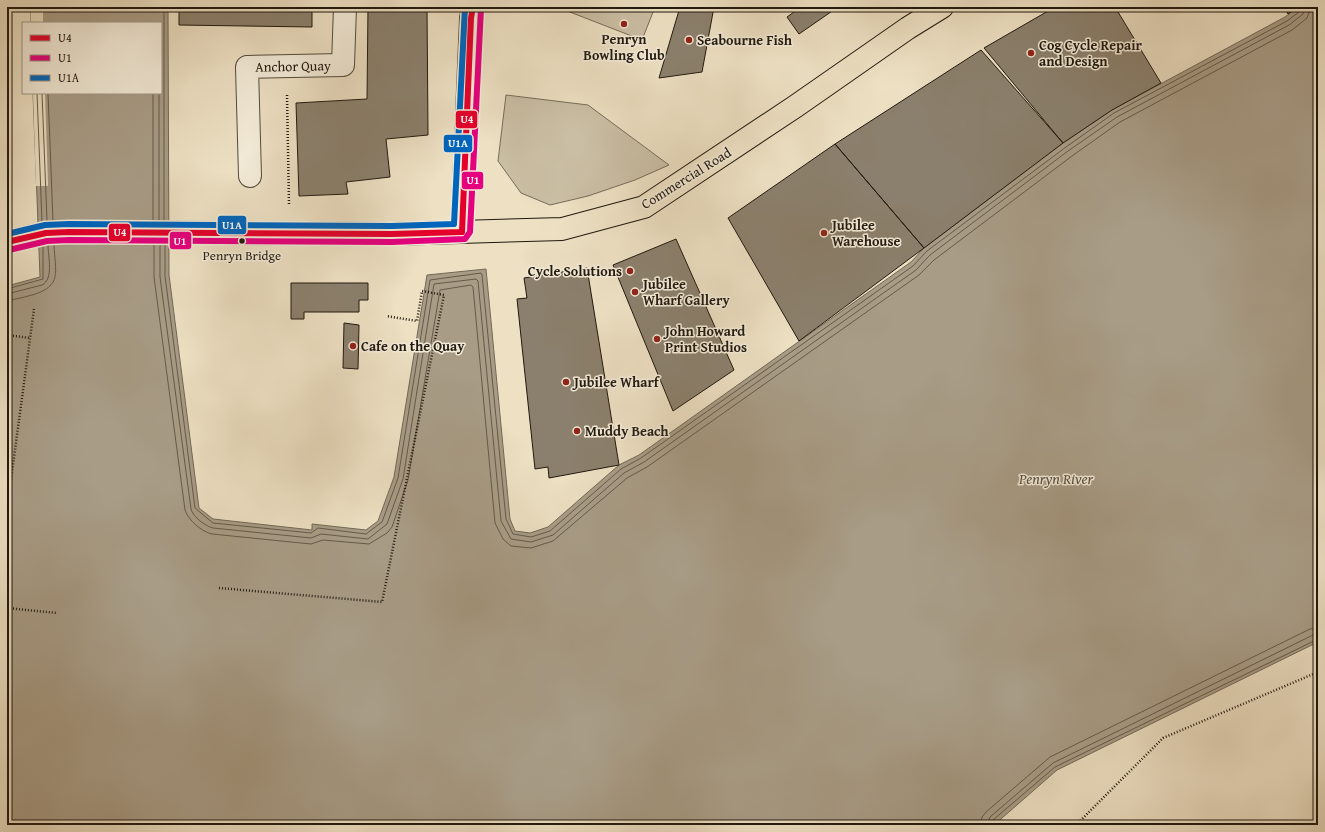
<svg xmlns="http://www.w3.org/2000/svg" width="1325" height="832" font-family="'Gentium Book Plus',serif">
	<rect width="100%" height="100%" fill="#ede0c3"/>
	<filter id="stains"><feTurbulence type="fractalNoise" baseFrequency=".005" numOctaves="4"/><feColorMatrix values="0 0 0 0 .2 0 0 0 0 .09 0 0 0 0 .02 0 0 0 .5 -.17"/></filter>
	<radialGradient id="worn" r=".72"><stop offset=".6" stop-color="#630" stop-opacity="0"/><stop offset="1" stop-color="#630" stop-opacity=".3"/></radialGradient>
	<path fill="#cabea4" stroke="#766c5a" d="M 557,7 L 655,7 L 642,40 Z
		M 506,95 L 588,105 L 669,165 L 635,180 L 588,196 L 550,205 L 521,193 L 498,161 Z"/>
	<path fill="#a89c86" stroke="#726856" d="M 31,7 L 168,7 L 169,275 L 199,508 L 213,519 L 312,530 L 312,524 L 366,530 L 378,521 L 394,477 L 427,275 L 486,269 L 510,519 L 515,531 L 530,533 L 548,527 L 619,465 L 639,455 L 911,262 L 924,248 L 1063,143 L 1112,110 L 1285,17 L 1298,7 L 1318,7 L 1318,642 L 1057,770 L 994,825 L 7,825 L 7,286 L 40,277 L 33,93 L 161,93 L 161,23 L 31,23 Z"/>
	<path fill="#ede0c3" d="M 31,7 L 43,7 L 43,23 L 31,23 Z
		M 33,93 L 45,93 L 48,186 L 36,186 Z"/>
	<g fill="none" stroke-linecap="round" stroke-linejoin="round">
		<path stroke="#645a4a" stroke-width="1" d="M 164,7 L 164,221
			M 37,93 L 42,222
			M 42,93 L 47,221
			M 48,93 L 53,221
			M 153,93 L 153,221
			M 159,93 L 159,221
			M 154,245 L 154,277 L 185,510 C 188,520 202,532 212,534 L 311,544 L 323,540 L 369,544 L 387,533 L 392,527 L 408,480 L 440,290 L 471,285 L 473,287 L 495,523 L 503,539 L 511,546 L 531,548 L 553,541 L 627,478 L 647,467 L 919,275 L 934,260 L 1072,156 L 1120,122 L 1292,30 L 1307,18 L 1311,7
			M 160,245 L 160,277 L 191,509 C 193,517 205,526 213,528 L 311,538 L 321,534 L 368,539 L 387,524 L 403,479 L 434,284 L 476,279 L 478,281 L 501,521 L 511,539 L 531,542 L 553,535 L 624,473 L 644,462 L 916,270 L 930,255 L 1068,151 L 1117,117 L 1289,25 L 1303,14 L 1305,7
			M 165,245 L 165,276 L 195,508 L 213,523 L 311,533 L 318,528 L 366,534 L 382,522 L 398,478 L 430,280 L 481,273 L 482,275 L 506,519 L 513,534 L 531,537 L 550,531 L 621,469 L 641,458 L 913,266 L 927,251 L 1066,147 L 1114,113 L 1287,21 L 1299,12 L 1300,7
			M 7,289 L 43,279 L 43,246
			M 7,294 L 42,285 C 54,279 48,257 48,245
			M 7,300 C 15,300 24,297 32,295 C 63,286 55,272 54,245
			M 981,825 L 982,817 L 986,812 L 1050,757 L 1310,629 L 1318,628
			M 987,825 L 990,817 L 1053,763 L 1313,635 L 1318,634
			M 992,825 L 993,820 L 1055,767 L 1318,639"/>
	</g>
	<path fill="#8b806d" stroke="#21190f" d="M 179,7 L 312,7 L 312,27 L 179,25 Z
		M 368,7 L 427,7 L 428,135 L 386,139 L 390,177 L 346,182 L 348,194 L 299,196 L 296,103 L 367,99 Z
		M 680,7 L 714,7 L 702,72 L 659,78 Z
		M 801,7 L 838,7 L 799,34 L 787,17 Z
		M 1055,7 L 1115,7 L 1161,83 L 1112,110 L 1063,143 L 984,48 Z
		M 1284,7 L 1298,7 L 1288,14 Z
		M 981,50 L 1063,143 L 924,248 L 835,144 Z
		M 835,144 L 924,248 L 799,341 L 728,218 Z
		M 676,239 L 734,370 L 673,411 L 613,265 Z
		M 587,268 L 619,465 L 549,478 L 548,467 L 535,469 L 517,299 L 527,298 L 524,278 Z
		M 291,283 L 368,283 L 368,300 L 359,300 L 359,312 L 304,312 L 304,319 L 291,319 Z
		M 344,323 L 359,325 L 358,369 L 343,368 Z"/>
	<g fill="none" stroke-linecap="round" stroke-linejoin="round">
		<defs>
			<path id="minor" d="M 250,176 L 247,67 L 343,65 L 345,7
				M 462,232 L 471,18 L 473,7"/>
			<path id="major" d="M 7,242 L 46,233 L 69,232 L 392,234 L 562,229 L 644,207 L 796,106 L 908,28 L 942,7"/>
		</defs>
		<use href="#minor" stroke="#544b3c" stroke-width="24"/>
		<use href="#major" stroke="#21190f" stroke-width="24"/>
		<path stroke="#21190f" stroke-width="2.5" stroke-dasharray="1 2" stroke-linecap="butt" d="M 287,95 L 289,204
			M 7,335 L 30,338
			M 7,509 L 34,309
			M 219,588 L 382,602 L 444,295 L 422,291 L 417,321 L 386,316
			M 7,608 L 57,613
			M 1076,825 L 1163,738 L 1318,672"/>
		<use href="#minor" stroke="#f3ebd8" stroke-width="22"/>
		<use href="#major" stroke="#ede0c3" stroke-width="22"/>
		<defs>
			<path id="bus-1" d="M 462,232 L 471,18 L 473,7
				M 7,242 L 46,233 L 69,232 L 392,234 L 462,232"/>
			<path id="bus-2" d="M 9,250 L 47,241 L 69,240 L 392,242 L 465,239 L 470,232 L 481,8"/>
			<path id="bus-3" d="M 7,234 L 45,225 L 69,224 L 392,226 L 454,224 L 465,7"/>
		</defs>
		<use href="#bus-1" stroke="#f3ebd8" stroke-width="9"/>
		<use href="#bus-2" stroke="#f3ebd8" stroke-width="9"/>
		<use href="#bus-3" stroke="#f3ebd8" stroke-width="9"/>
		<use href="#bus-1" stroke="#e4002b" stroke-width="6"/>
		<use href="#bus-2" stroke="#e5007d" stroke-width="6"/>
		<use href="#bus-3" stroke="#0065bd" stroke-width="6"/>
	</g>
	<g fill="#8f2418" stroke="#f3ebd8" stroke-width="1.5">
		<circle cx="624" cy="24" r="4"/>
		<circle cx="689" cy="40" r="4"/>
		<circle cx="1031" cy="53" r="4"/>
		<circle cx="824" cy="233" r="4"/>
		<circle cx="630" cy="271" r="4"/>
		<circle cx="635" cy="292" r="4"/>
		<circle cx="657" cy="339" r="4"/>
		<circle cx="353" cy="346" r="4"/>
		<circle cx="566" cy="382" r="4"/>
		<circle cx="577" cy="431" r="4"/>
	</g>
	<circle fill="#21190f" stroke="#f3ebd8" stroke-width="1.5" cx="242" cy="241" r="3.5"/>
	<g text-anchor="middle" stroke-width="3" stroke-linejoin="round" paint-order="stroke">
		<g font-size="13" fill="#21190f" stroke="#f3ebd8">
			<text x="242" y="260">Penryn Bridge</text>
		</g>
		<g font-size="14" font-weight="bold" fill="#21190f" stroke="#f3ebd8" text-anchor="start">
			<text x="624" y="44" text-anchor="middle">Penryn<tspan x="624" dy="16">Bowling Club</tspan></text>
			<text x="697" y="45">Seabourne Fish</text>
			<text x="1039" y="50">Cog Cycle Repair<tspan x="1039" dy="16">and Design</tspan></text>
			<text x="832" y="230">Jubilee<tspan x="832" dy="16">Warehouse</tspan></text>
			<text x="622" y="276" text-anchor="end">Cycle Solutions</text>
			<text x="643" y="289">Jubilee<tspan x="643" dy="16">Wharf Gallery</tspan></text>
			<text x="665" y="336">John Howard<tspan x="665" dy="16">Print Studios</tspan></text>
			<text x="361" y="351">Cafe on the Quay</text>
			<text x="574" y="387">Jubilee Wharf</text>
			<text x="585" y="436">Muddy Beach</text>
		</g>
		<g font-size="14" fill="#21190f" stroke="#f3ebd8">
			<text transform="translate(293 66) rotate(-1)" y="5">Anchor Quay</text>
			<text transform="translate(686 178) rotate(-32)" y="5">Commercial Road</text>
		</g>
		<g font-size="15" font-style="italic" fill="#574d3f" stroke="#f3ebd8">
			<text x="1056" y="484">Penryn River</text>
		</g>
	</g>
	<g stroke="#f3ebd8" stroke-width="1.5">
		<rect x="455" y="110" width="23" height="19" rx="4" fill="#e4002b"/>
		<rect x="443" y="134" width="30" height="19" rx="4" fill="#0065bd"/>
		<rect x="461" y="171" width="23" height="19" rx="4" fill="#e5007d"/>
		<rect x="217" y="215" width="30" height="20" rx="4" fill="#0065bd"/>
		<rect x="108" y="223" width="23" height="19" rx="4" fill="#e4002b"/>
		<rect x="169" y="231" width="23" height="19" rx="4" fill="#e5007d"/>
	</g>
	<g font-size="11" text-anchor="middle" font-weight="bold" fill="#fff">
		<text x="467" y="123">U4</text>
		<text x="458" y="147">U1A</text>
		<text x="473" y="184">U1</text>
		<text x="232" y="229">U1A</text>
		<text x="120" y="236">U4</text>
		<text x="180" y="245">U1</text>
	</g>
	<rect width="1325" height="832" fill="none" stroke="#ede0c3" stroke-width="24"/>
	<rect x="8" y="8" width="1309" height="816" fill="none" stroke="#21190f" stroke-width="2"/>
	<rect x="12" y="12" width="1301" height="808" fill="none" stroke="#21190f"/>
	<rect x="22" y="22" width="140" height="72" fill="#f3ebd8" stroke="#9f9788"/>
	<rect x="30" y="35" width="20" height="6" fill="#e4002b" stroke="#9f9788"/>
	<text x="58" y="42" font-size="12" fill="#21190f">U4</text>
	<rect x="30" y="55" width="20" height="6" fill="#e5007d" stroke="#9f9788"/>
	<text x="58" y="62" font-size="12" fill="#21190f">U1</text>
	<rect x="30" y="75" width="20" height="6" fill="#0065bd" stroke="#9f9788"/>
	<text x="58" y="82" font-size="12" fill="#21190f">U1A</text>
	<rect width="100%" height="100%" filter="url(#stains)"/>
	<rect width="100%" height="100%" fill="url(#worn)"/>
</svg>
